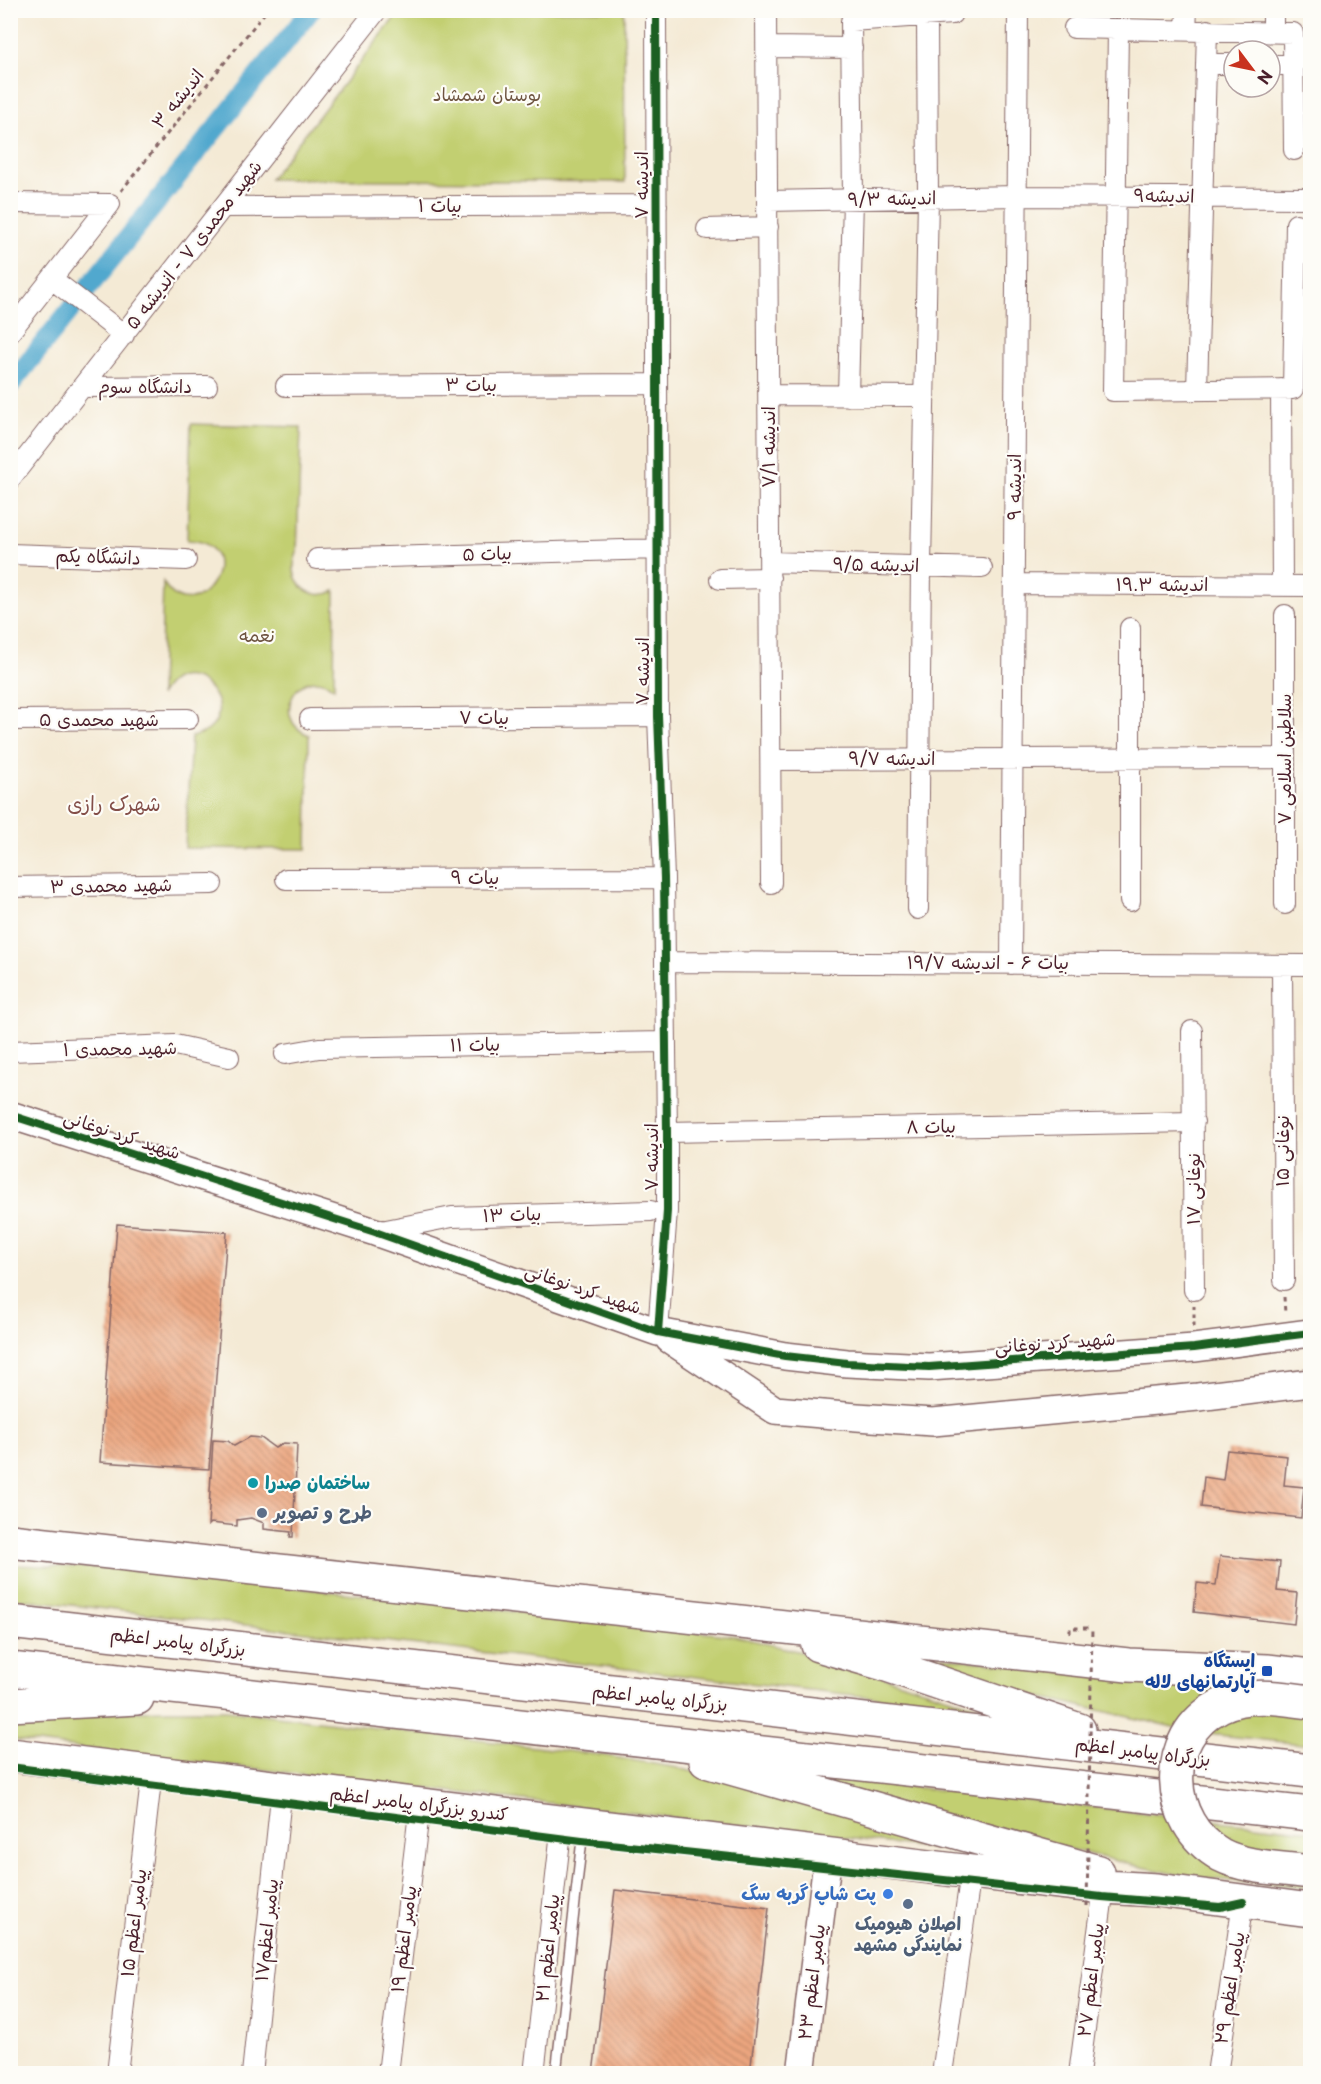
<svg xmlns="http://www.w3.org/2000/svg" width="1321" height="2084" font-family="'Playpen Sans','Playpen Sans Arabic',sans-serif">
	<defs>
		<pattern id="building-back-hatch" width="6" height="6" patternUnits="userSpaceOnUse" patternTransform="scale(1.5)"><rect width="6" height="6" fill="#eca67f"/><path d="M-1 5l2 2M0 0l6 6M5-1l2 2" fill="none" stroke="#c18768"/></pattern>
	</defs>
	<rect width="100%" height="100%" fill="#fdfcf7"/>
	<filter id="ink" filterUnits="userSpaceOnUse"><feTurbulence type="fractalNoise" baseFrequency=".0167" numOctaves="2"/><feDisplacementMap in="SourceGraphic" scale="12" xChannelSelector="R" yChannelSelector="G"/><feConvolveMatrix kernelMatrix="1 2 1 2 8 2 1 2 1" color-interpolation-filters="sRGB"/></filter>
	<filter id="wash" filterUnits="userSpaceOnUse"><feTurbulence type="fractalNoise" baseFrequency=".008" numOctaves="4" result="noise"/><feDisplacementMap in="SourceGraphic" scale="24" xChannelSelector="R" yChannelSelector="G"/><feGaussianBlur stdDeviation="1.35" result="paint"/><feColorMatrix in="noise" values="0 0 0 0 0 0 0 0 0 0 0 0 0 0 0 0 0 1.4 0 .05"/><feComposite in="paint" operator="in"/></filter>
	<g filter="url(#wash)">
		<rect width="100%" height="100%" fill="#f4ead5"/>
		<path fill="#c2cf71" stroke="#86774e" stroke-width="1.5" d="M 400,11 L 624,11 L 625,182 L 270,179 Z
			M 191,424 L 301,427 L 297,553 C 285,579 309,604 335,591 L 334,688 C 299,661 268,720 309,735 L 307,849 L 185,848 L 191,737 C 256,723 189,639 160,696 L 163,582 C 196,638 254,542 187,540 Z
			M 11,1565 L 117,1568 L 735,1636 L 818,1656 L 992,1711 L 11,1598 Z
			M 892,1651 L 1106,1677 L 1310,1694 L 1310,1745 L 1200,1733 L 1031,1695 Z
			M 163,1710 L 227,1710 L 601,1755 L 678,1768 L 971,1841 L 1025,1859 L 11,1740 L 10,1717 Z
			M 768,1771 L 1310,1831 L 1310,1889 L 1184,1876 L 1128,1864 Z"/>
		<g fill="none" stroke-linecap="round" stroke-linejoin="round">
			<path stroke="#51a8ce" stroke-width="20" d="M 10,385 L 311,10"/>
		</g>
		<g id="blocks">
			<path fill="url(#building-back-hatch)" d="M 117,1224 L 227,1232 L 209,1469 L 100,1462 Z
				M 250,1437 L 261,1438 L 275,1448 L 283,1443 L 297,1444 L 293,1537 L 290,1537 L 291,1532 L 264,1529 L 264,1523 L 251,1518 L 237,1520 L 237,1526 L 211,1523 L 208,1526 L 213,1440 L 228,1441 L 234,1446 Z
				M 1227,1450 L 1287,1456 L 1284,1485 L 1304,1487 L 1301,1518 L 1201,1507 L 1204,1477 L 1223,1480 Z
				M 1220,1556 L 1280,1562 L 1277,1591 L 1297,1593 L 1294,1624 L 1194,1612 L 1197,1583 L 1216,1585 Z
				M 1308,1598 L 1310,1598 L 1310,1628 L 1305,1627 Z
				M 615,1890 L 769,1908 L 750,2074 L 593,2074 Z"/>
		</g>
	</g>
	<g filter="url(#ink)">
		<use href="#blocks" fill-opacity="0" stroke="#866666" stroke-width="1.5"/>
		<g fill="none" stroke-linecap="round" stroke-linejoin="round">
			<defs>
				<path id="lane" d="M 556,2074 L 583,1830"/>
				<path id="street" d="M 656,10 L 658,716 L 664,878 L 667,1132 L 667,1211 L 658,1332
					M 766,10 L 771,883
					M 1273,10 L 1273,31
					M 1074,28 L 1293,33 L 1294,150
					M 1118,29 L 1113,391 L 1293,389 L 1296,224
					M 1186,30 L 1187,10
					M 767,47 L 852,48
					M 1206,64 L 1234,64
					M 1270,65 L 1293,65
					M 768,201 L 1017,196 L 1310,198
					M 10,203 L 110,204
					M 223,207 L 657,205
					M 707,229 L 768,227
					M 52,279 L 124,335
					M 10,332 L 110,204
					M 286,386 L 657,384
					M 82,387 L 207,386
					M 1281,389 L 1282,586
					M 1197,390 L 1207,30
					M 769,395 L 924,396
					M 848,396 L 853,199 L 851,21 L 952,14
					M 10,479 L 377,10
					M 10,554 L 186,560
					M 317,559 L 658,549
					M 770,562 L 982,568
					M 720,579 L 770,578
					M 1014,584 L 1310,586
					M 310,719 L 658,716
					M 10,720 L 188,719
					M 771,760 L 1285,758
					M 286,879 L 664,878
					M 10,887 L 212,884
					M 1130,901 L 1130,628
					M 1285,904 L 1285,615
					M 918,909 L 921,565 L 928,198 L 927,16
					M 665,962 L 1310,965
					M 1011,964 L 1018,10
					M 1282,965 L 1284,1280
					M 1192,1031 L 1194,1290
					M 10,1051 L 175,1045 L 229,1057
					M 285,1054 L 319,1048 L 665,1042
					M 667,1132 L 1194,1122
					M 376,1232 L 452,1217 L 651,1211
					M 117,2074 L 152,1772
					M 252,2074 L 282,1787
					M 388,2074 L 420,1804
					M 534,2074 L 562,1822
					M 942,2074 L 971,1872
					M 1079,2074 L 1104,1887
					M 1217,2074 L 1243,1902"/>
				<path id="secondary" d="M 10,1115 L 375,1232 L 658,1332 L 785,1356 L 847,1363 L 929,1367 L 1194,1348 L 1310,1333
					M 669,1339 L 775,1410 L 857,1417 L 933,1422 L 1198,1397 L 1310,1383
					M 801,2074 L 828,1854"/>
				<path id="highway" d="M 10,1541 L 1128,1665 L 1267,1671 L 1310,1676
					M 10,1622 L 1310,1771
					M 818,1645 L 884,1664 L 1079,1730
					M 10,1669 L 1310,1814
					M 10,1705 L 137,1698
					M 10,1755 L 971,1872 L 1104,1887 L 1157,1890 L 1310,1910
					M 706,1761 L 1098,1872"/>
			</defs>
			<use href="#lane" stroke="#866666" stroke-width="12"/>
			<use href="#street" stroke="#866666" stroke-width="22"/>
			<use href="#secondary" stroke="#866666" stroke-width="30"/>
			<use href="#highway" stroke="#866666" stroke-width="36"/>
			<path stroke="#866666" stroke-width="3" stroke-dasharray="4.5 4.5" stroke-linecap="butt" d="M 121,191 L 267,10
				M 1284,1297 L 1285,1314
				M 1194,1327 L 1194,1306
				M 1070,1633 L 1070,1628 L 1092,1628"/>
			<use href="#lane" stroke="#fff" stroke-width="9"/>
			<use href="#street" stroke="#fff" stroke-width="20"/>
			<use href="#secondary" stroke="#fff" stroke-width="27"/>
			<use href="#highway" stroke="#fff" stroke-width="33"/>
			<defs>
				<path id="highway-bridge" d="M 1310,1702 C 1281,1698 1248,1692 1220,1706 C 1160,1736 1164,1823 1221,1855 C 1246,1868 1283,1868 1310,1872"/>
			</defs>
			<use href="#highway-bridge" stroke="#866666" stroke-width="36" stroke-linecap="butt"/>
			<path stroke="#866666" stroke-width="3" stroke-dasharray="4.5 4.5" stroke-linecap="butt" d="M 1087,1906 L 1092,1628"/>
			<use href="#highway-bridge" stroke="#fff" stroke-width="33"/>
			<defs>
				<path id="cycleway" d="M 656,10 L 658,716 L 664,878 L 667,1132 L 667,1211 L 658,1332
					M 10,1115 L 375,1232 L 658,1332 L 785,1356 L 847,1363 L 929,1367 L 1194,1348 L 1310,1333
					M 10,1767 L 582,1841 L 1102,1897 L 1220,1907 L 1243,1902"/>
			</defs>
			<use href="#cycleway" stroke="#fdfcf7" stroke-width="11"/>
			<use href="#cycleway" stroke="#1b5e20" stroke-width="8"/>
		</g>
	</g>
	<circle fill="#0f9aa8" stroke="#fdfcf7" stroke-width="2" cx="253" cy="1483" r="6"/>
	<g fill="#5c6f8a" stroke="#fdfcf7" stroke-width="2">
		<circle cx="262" cy="1513" r="6"/>
		<circle cx="908" cy="1904" r="6"/>
	</g>
	<rect fill="#1a4fb4" stroke="#fdfcf7" stroke-width="2" x="1261" y="1665" width="12" height="12" rx="3"/>
	<circle fill="#3f7fe0" stroke="#fdfcf7" stroke-width="2" cx="888" cy="1894" r="6"/>
	<g text-anchor="middle" stroke-width="4.5" stroke-linejoin="round" paint-order="stroke">
		<g font-size="18" fill="#6e5440" stroke="#fdfcf7">
			<text x="487" y="101">بوستان شمشاد</text>
			<text x="257" y="642">نغمه</text>
		</g>
		<g font-size="18" fill="#4a1f2b" stroke="#fdfcf7">
			<text transform="translate(178 99) rotate(-51)" y="6">اندیشه ۳</text>
			<text transform="translate(642 185) rotate(-90)" y="6">اندیشه ۷</text>
			<text transform="translate(1164 196) rotate(1)" y="6">اندیشه۹</text>
			<text transform="translate(892 199) rotate(-1)" y="6">اندیشه ۹/۳</text>
			<text x="440" y="212">بیات ۱</text>
			<text transform="translate(194 245) rotate(-52)" y="6">شهید محمدی ۷ - اندیشه ۵</text>
			<text x="471" y="391">بیات ۳</text>
			<text x="145" y="393">دانشگاه سوم</text>
			<text transform="translate(769 447) rotate(-90)" y="6">اندیشه ۷/۱</text>
			<text transform="translate(1015 487) rotate(-90)" y="6">اندیشه ۹</text>
			<text transform="translate(487 554) rotate(-2)" y="6">بیات ۵</text>
			<text transform="translate(98 557) rotate(2)" y="6">دانشگاه یکم</text>
			<text transform="translate(876 565) rotate(1)" y="6">اندیشه ۹/۵</text>
			<text x="1162" y="591">اندیشه ۱۹.۳</text>
			<text transform="translate(643 671) rotate(-90)" y="6">اندیشه ۷</text>
			<text x="484" y="724">بیات ۷</text>
			<text x="99" y="726">شهید محمدی ۵</text>
			<text x="892" y="765">اندیشه ۹/۷</text>
			<text transform="translate(1285 759) rotate(-90)" y="6">سلاطین اسلامی ۷</text>
			<text x="475" y="884">بیات ۹</text>
			<text transform="translate(111 886) rotate(-1)" y="6">شهید محمدی ۳</text>
			<text x="988" y="969">بیات ۶ - اندیشه ۱۹/۷</text>
			<text transform="translate(475 1045) rotate(-1)" y="6">بیات ۱۱</text>
			<text transform="translate(120 1049) rotate(-1)" y="6">شهید محمدی ۱</text>
			<text transform="translate(931 1127) rotate(-1)" y="6">بیات ۸</text>
			<text transform="translate(122 1135) rotate(18)" y="6">شهید کرد نوغانی</text>
			<text transform="translate(1283 1151) rotate(-90)" y="6">نوغانی ۱۵</text>
			<text transform="translate(652 1157) rotate(-90)" y="6">اندیشه ۷</text>
			<text transform="translate(1194 1189) rotate(-90)" y="6">نوغانی ۱۷</text>
			<text transform="translate(512 1215) rotate(-2)" y="6">بیات ۱۳</text>
			<text transform="translate(583 1289) rotate(19)" y="6">شهید کرد نوغانی</text>
			<text transform="translate(1055 1343) rotate(-4)" y="6">شهید کرد نوغانی</text>
			<text transform="translate(178 1642) rotate(7)" y="6">بزرگراه پیامبر اعظم</text>
			<text transform="translate(660 1698) rotate(6)" y="6">بزرگراه پیامبر اعظم</text>
			<text transform="translate(1143 1752) rotate(7)" y="6">بزرگراه پیامبر اعظم</text>
			<text transform="translate(419 1804) rotate(7)" y="6">کندرو بزرگراه پیامبر اعظم</text>
			<text transform="translate(134 1923) rotate(-83)" y="6">پیامبر اعظم ۱۵</text>
			<text transform="translate(267 1930) rotate(-84)" y="6">پیامبر اعظم۱۷</text>
			<text transform="translate(404 1939) rotate(-83)" y="6">پیامبر اعظم ۱۹</text>
			<text transform="translate(548 1948) rotate(-84)" y="6">پیامبر اعظم ۲۱</text>
			<text transform="translate(1091 1980) rotate(-83)" y="6">پیامبر اعظم ۲۷</text>
			<text transform="translate(812 1982) rotate(-83)" y="6">پیامبر اعظم ۲۳</text>
			<text transform="translate(1230 1988) rotate(-81)" y="6">پیامبر اعظم ۲۹</text>
		</g>
		<g font-size="18" font-weight="bold" fill="#0d838f" stroke="#fdfcf7" text-anchor="start">
			<text x="265" y="1489">ساختمان صدرا</text>
		</g>
		<g font-size="18" font-weight="bold" fill="#4e5e75" stroke="#fdfcf7" text-anchor="start">
			<text x="274" y="1519">طرح و تصویر</text>
			<text x="908" y="1930" text-anchor="middle">اصلان هیومیک<tspan x="908" dy="21">نمایندگی مشهد</tspan></text>
		</g>
		<g font-size="18" font-weight="bold" fill="#164399" stroke="#fdfcf7" text-anchor="end">
			<text x="1255" y="1667">ایستگاه<tspan x="1255" dy="21">آپارتمانهای لاله</tspan></text>
		</g>
		<g font-size="18" font-weight="bold" fill="#366cbe" stroke="#fdfcf7" text-anchor="end">
			<text x="876" y="1900">پت شاپ گربه سگ</text>
		</g>
		<g font-size="20" fill="#834e48" stroke="#fdfcf7">
			<text x="114" y="811">شهرک رازی</text>
		</g>
	</g>
	<rect width="1321" height="2084" fill="none" stroke="#fdfcf7" stroke-width="36"/>
	<g transform="translate(1252 69) rotate(122)"><circle r="28" fill="#fdfcf7" stroke="#b5a4a5" stroke-width="1.5"/>
	<path d="M0-4.5L10 22L0 15L-10 22Z" fill="#c8321e"/>
	<text y="-9" font-size="16" font-weight="bold" text-anchor="middle" fill="#4a1f2b">N</text>
	</g>
</svg>
